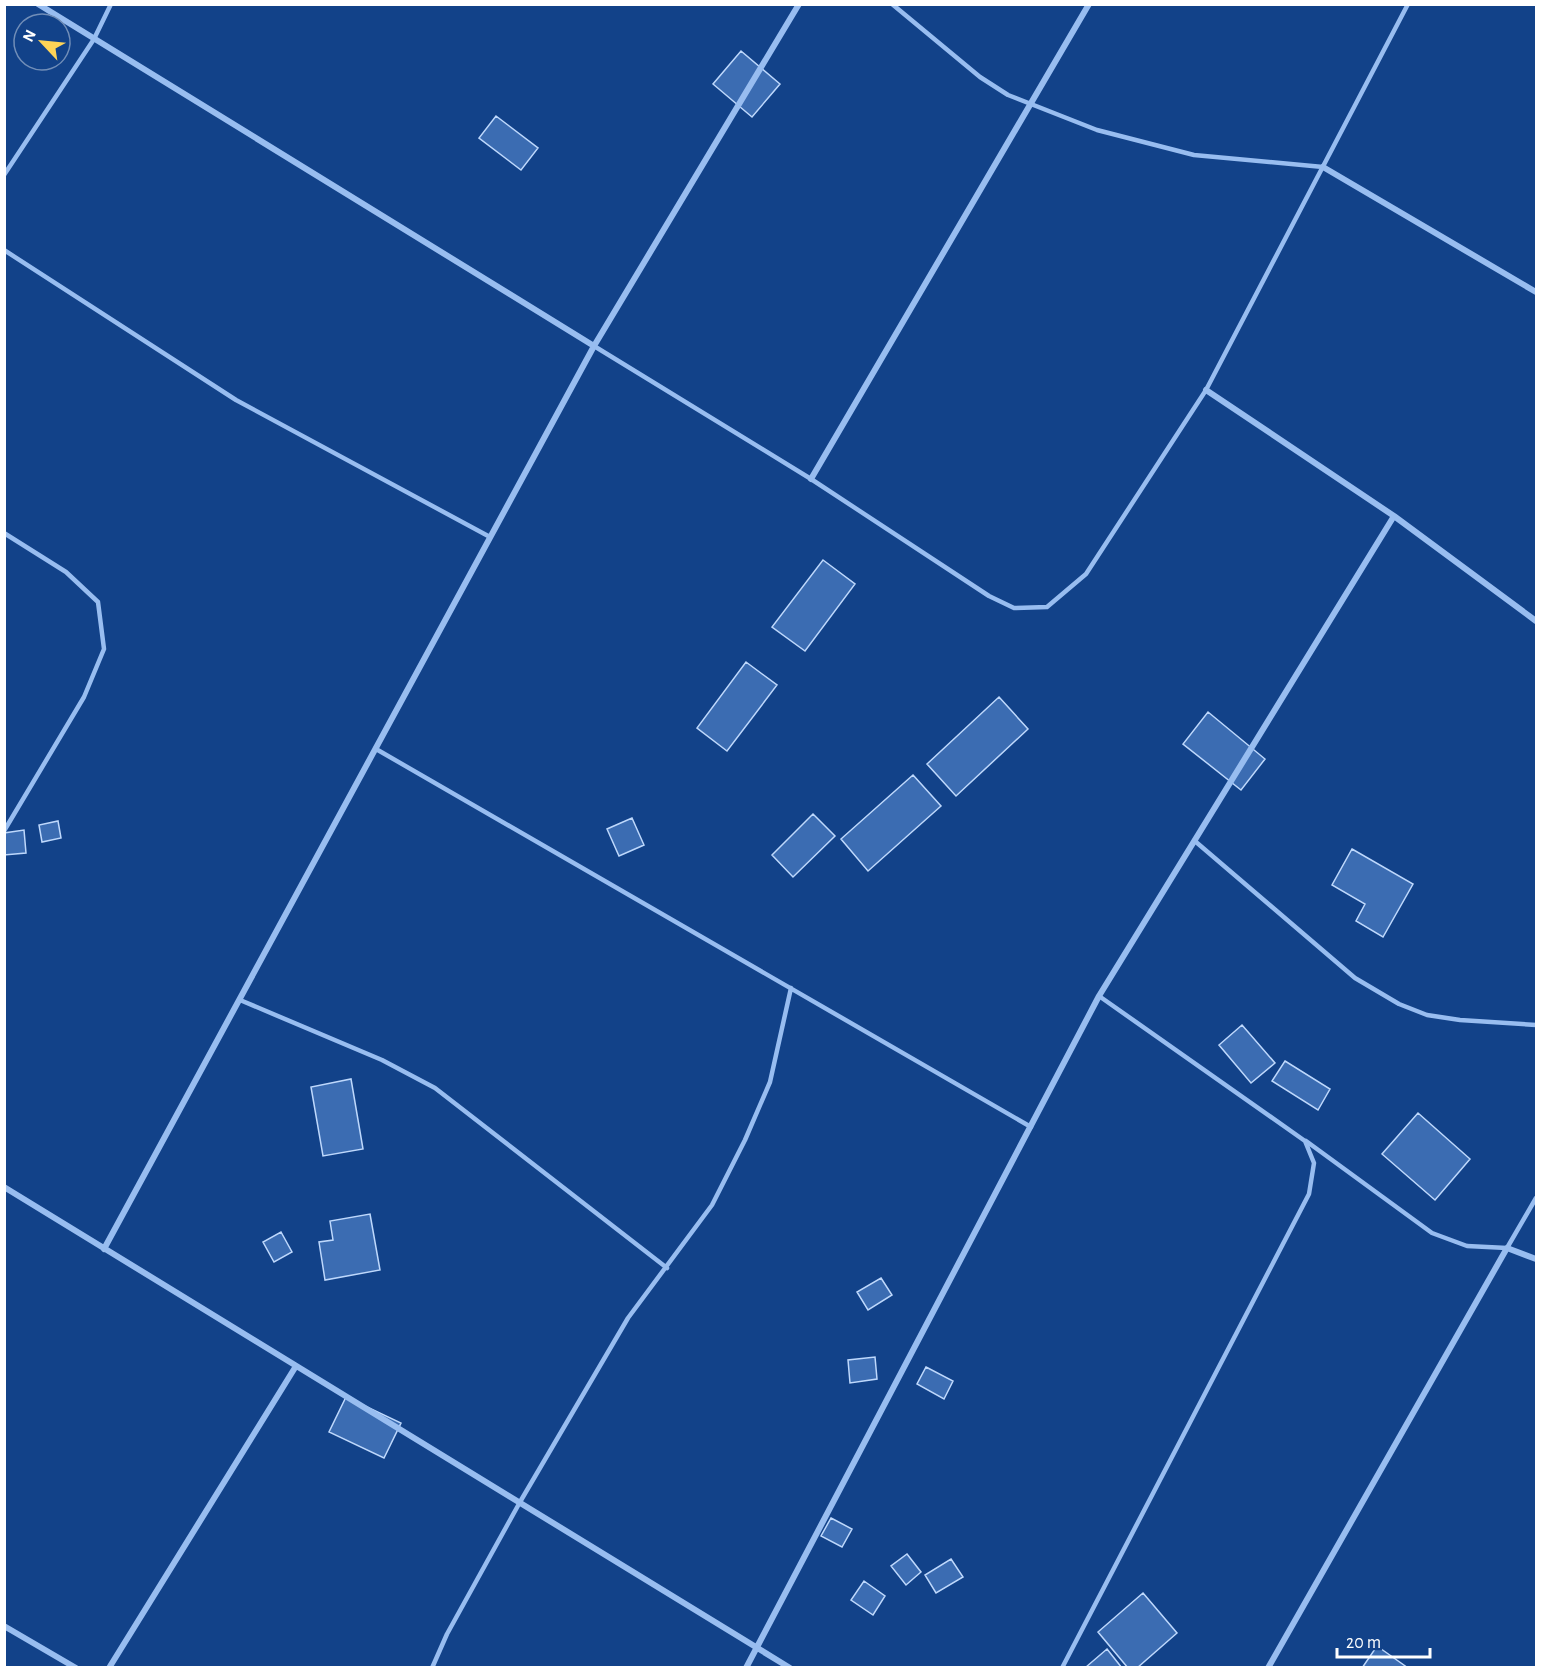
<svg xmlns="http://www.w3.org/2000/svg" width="1541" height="1672" font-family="'Alegreya Sans',sans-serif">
	<rect width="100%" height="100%" fill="#124289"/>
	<path fill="#3b6cb2" stroke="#bed8fc" stroke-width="1.5" d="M 741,51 L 780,84 L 752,117 L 713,84 Z
		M 496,116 L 538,148 L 521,170 L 479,138 Z
		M 823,560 L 855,584 L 805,651 L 772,627 Z
		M 746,662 L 777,685 L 727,751 L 697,728 Z
		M 999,697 L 1028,729 L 956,796 L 927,764 Z
		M 1208,712 L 1265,759 L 1241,790 L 1183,744 Z
		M 913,775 L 941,806 L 868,871 L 841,839 Z
		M 813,814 L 835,836 L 793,877 L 772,855 Z
		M 632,818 L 644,845 L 619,856 L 607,829 Z
		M 58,821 L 61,838 L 42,842 L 39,825 Z
		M 24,830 L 26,853 L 4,855 L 4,833 Z
		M 1352,849 L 1413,884 L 1383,937 L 1356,921 L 1365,904 L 1332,885 Z
		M 1242,1025 L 1275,1063 L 1251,1083 L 1219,1045 Z
		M 1285,1061 L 1330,1089 L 1318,1110 L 1272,1081 Z
		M 351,1079 L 363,1149 L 323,1156 L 311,1087 Z
		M 1418,1113 L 1470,1159 L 1435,1200 L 1382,1154 Z
		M 370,1214 L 380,1270 L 325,1280 L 319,1242 L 333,1240 L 330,1221 Z
		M 281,1232 L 292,1252 L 274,1262 L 263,1242 Z
		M 881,1278 L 892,1295 L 868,1310 L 857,1292 Z
		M 875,1357 L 877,1379 L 850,1383 L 848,1360 Z
		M 926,1367 L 953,1381 L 944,1399 L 917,1384 Z
		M 346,1397 L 401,1423 L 384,1458 L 329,1432 Z
		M 831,1518 L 852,1529 L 842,1547 L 821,1536 Z
		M 907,1554 L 921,1572 L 906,1585 L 891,1566 Z
		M 951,1559 L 963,1577 L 936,1593 L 925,1575 Z
		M 864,1581 L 885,1596 L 873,1615 L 851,1600 Z
		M 1143,1593 L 1177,1633 L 1137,1668 L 1128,1668 L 1098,1632 Z
		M 1377,1646 L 1408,1668 L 1362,1668 Z
		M 1107,1649 L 1122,1668 L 1086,1668 L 1086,1667 Z"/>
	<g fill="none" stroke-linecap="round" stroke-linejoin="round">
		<path stroke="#98bdf0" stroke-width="4.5" d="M 892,4 L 980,77 L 1008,95 L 1097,130 L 1194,155 L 1323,167
			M 4,175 L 94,39 L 111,4
			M 4,250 L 236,400 L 490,537
			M 594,346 L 811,479 L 989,596 L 1014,608 L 1047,607 L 1086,574 L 1206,390 L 1408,4
			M 4,533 L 66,572 L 98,602 L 104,649 L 84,697 L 4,831
			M 376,749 L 1031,1127
			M 1196,842 L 1355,978 L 1399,1004 L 1427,1015 L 1460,1020 L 1536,1025
			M 240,1000 L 382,1060 L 435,1088 L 667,1268
			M 1306,1141 L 1432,1233 L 1467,1246 L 1507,1248 L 1536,1198
			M 432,1668 L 447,1634 L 520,1502 L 628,1318 L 712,1205 L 745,1140 L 770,1082 L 791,988
			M 1062,1668 L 1309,1194 L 1314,1163 L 1305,1141 L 1099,996"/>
		<path stroke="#98bdf0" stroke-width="6" d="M 38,4 L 594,346
			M 1323,167 L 1536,292
			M 1206,390 L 1394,516 L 1536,621
			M 811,479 L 1089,4
			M 4,1187 L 790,1668
			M 104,1249 L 594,346 L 799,4
			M 4,1626 L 76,1668
			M 109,1668 L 296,1366
			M 746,1668 L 1099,996 L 1394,516
			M 1268,1668 L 1507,1248 L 1536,1259"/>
	</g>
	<rect width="1541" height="1672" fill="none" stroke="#ffffff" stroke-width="12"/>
	<g transform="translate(42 42) rotate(296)"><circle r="28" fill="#124289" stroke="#718eb8" stroke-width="1.5"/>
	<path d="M0-4.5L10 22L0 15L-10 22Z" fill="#ffd457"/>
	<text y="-9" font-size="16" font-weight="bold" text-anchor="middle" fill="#ffffff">N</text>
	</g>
	<path d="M1337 1648v9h93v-9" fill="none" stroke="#ffffff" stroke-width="3"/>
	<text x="1346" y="1648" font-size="18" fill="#ffffff" stroke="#124289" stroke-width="4.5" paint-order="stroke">20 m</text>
</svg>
